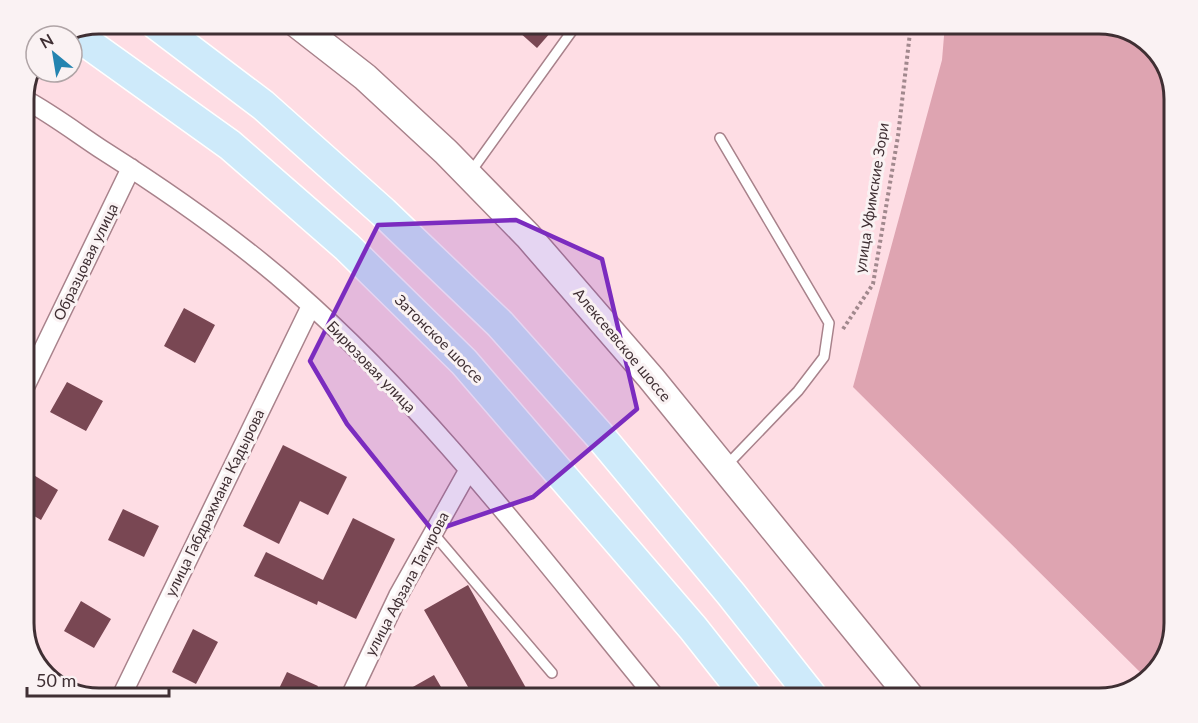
<svg xmlns="http://www.w3.org/2000/svg" width="1198" height="723" font-family="Lato,sans-serif">
	<rect width="100%" height="100%" fill="#fedde4"/>
	<path fill="#dea4b1" d="M 945,24 L 1098,24 L 1136,34 L 1164,62 L 1174,95 L 1174,623 L 1164,661 L 1146,678 L 853,387 L 942,60 Z"/>
	<g fill="none" stroke-linecap="round" stroke-linejoin="round">
		<path stroke="#91c6e5" stroke-width="6" d="M 1126,692 L 1167,651"/>
	</g>
	<path fill="#794753" d="M 510,24 L 558,24 L 537,48 Z
		M 184,308 L 215,325 L 195,363 L 164,346 Z
		M 67,382 L 103,401 L 86,431 L 50,412 Z
		M 283,445 L 347,477 L 328,515 L 300,501 L 279,544 L 243,526 Z
		M 32,474 L 58,490 L 41,520 L 24,510 L 24,487 Z
		M 123,509 L 159,526 L 144,557 L 108,540 Z
		M 353,518 L 395,539 L 356,619 L 318,601 L 317,605 L 254,576 L 266,552 L 323,580 Z
		M 468,585 L 526,688 L 507,699 L 475,699 L 424,610 Z
		M 81,601 L 111,619 L 94,648 L 64,631 Z
		M 193,629 L 218,642 L 196,684 L 172,672 Z
		M 287,672 L 318,686 L 312,699 L 274,699 Z
		M 434,675 L 448,699 L 399,699 L 397,696 Z"/>
	<g fill="none" stroke-linecap="round" stroke-linejoin="round">
		<defs>
			<path id="service" d="M 720,138 L 829,323 L 824,357 L 798,391 L 726,466
				M 470,173 L 577,24
				M 433,533 L 552,673"/>
			<path id="minor" d="M 24,99 C 52,114 78,134 104,151 C 170,193 235,238 294,290 C 431,410 542,559 657,699
				M 24,389 L 131,168
				M 120,699 L 311,306
				M 349,699 L 398,596 L 468,471"/>
			<path id="secondary" d="M 297,24 L 365,77 L 446,152 L 528,236 L 651,378 L 912,699"/>
			<path id="primary" d="M 156,24 L 263,105 L 383,212 L 500,324 L 599,435 L 731,594 L 814,699
				M 75,34 L 230,145 L 347,247 L 464,362 L 693,628 L 749,699"/>
		</defs>
		<use href="#service" stroke="#a8828b" stroke-width="12"/>
		<use href="#minor" stroke="#a8828b" stroke-width="21"/>
		<use href="#secondary" stroke="#a8828b" stroke-width="30"/>
		<use href="#primary" stroke="#fff" stroke-width="33"/>
		<path stroke="#a1888d" stroke-width="4" stroke-dasharray="3 3" stroke-linecap="butt" d="M 843,329 L 873,284 L 898,136 L 911,24"/>
		<use href="#service" stroke="#fff" stroke-width="9"/>
		<use href="#minor" stroke="#fff" stroke-width="18"/>
		<use href="#secondary" stroke="#fff" stroke-width="27"/>
		<use href="#primary" stroke="#ceeafa" stroke-width="30"/>
	</g>
	<path fill="#7b2cbf" fill-opacity="0.2" stroke="#7b2cbf" stroke-width="4.5" stroke-linejoin="round" d="M 516,220 L 602,259 L 637,409 L 533,497 L 433,531 L 347,424 L 310,361 L 378,225 Z"/>
	<g text-anchor="middle" stroke-width="6" stroke-linejoin="round" paint-order="stroke">
		<g font-size="15" fill="#3f2f33" stroke="#faf2f3">
			<text transform="translate(872 198) rotate(-81)" y="5">улица Уфимские Зори</text>
			<text transform="translate(86 262) rotate(-64)" y="5">Образцовая улица</text>
			<text transform="translate(439 339) rotate(45)" y="5">Затонское шоссе</text>
			<text transform="translate(622 345) rotate(50)" y="5">Алексеевское шоссе</text>
			<text transform="translate(371 367) rotate(46)" y="5">Бирюзовая улица</text>
			<text transform="translate(215 503) rotate(-64)" y="5">улица Габдрахмана Кадырова</text>
			<text transform="translate(407 584) rotate(-62)" y="5">улица Афзала Тагирова</text>
		</g>
	</g>
	<path d="M0 0H1198V723H0ZM99 34H1099A65 65 0 0 1 1164 99V623A65 65 0 0 1 1099 688H99A65 65 0 0 1 34 623V99A65 65 0 0 1 99 34Z" fill="#faf2f3" fill-rule="evenodd"/>
	<path fill="none" stroke="#3f2f33" stroke-width="3" d="M99 34H1099A65 65 0 0 1 1164 99V623A65 65 0 0 1 1099 688H99A65 65 0 0 1 34 623V99A65 65 0 0 1 99 34Z"/>
	<g transform="translate(54 54) rotate(330)"><circle r="28" fill="#faf2f3" stroke="#afa4a6" stroke-width="1.5"/>
	<path d="M0-4.5L10 22L0 15L-10 22Z" fill="#2484b0"/>
	<text y="-9" font-size="16" font-weight="bold" text-anchor="middle" fill="#3f2f33">N</text>
	</g>
	<path d="M27 687v9h142v-9" fill="none" stroke="#3f2f33" stroke-width="3"/>
	<text x="36" y="687" font-size="18" fill="#3f2f33" stroke="#faf2f3" stroke-width="4.5" paint-order="stroke">50 m</text>
</svg>
